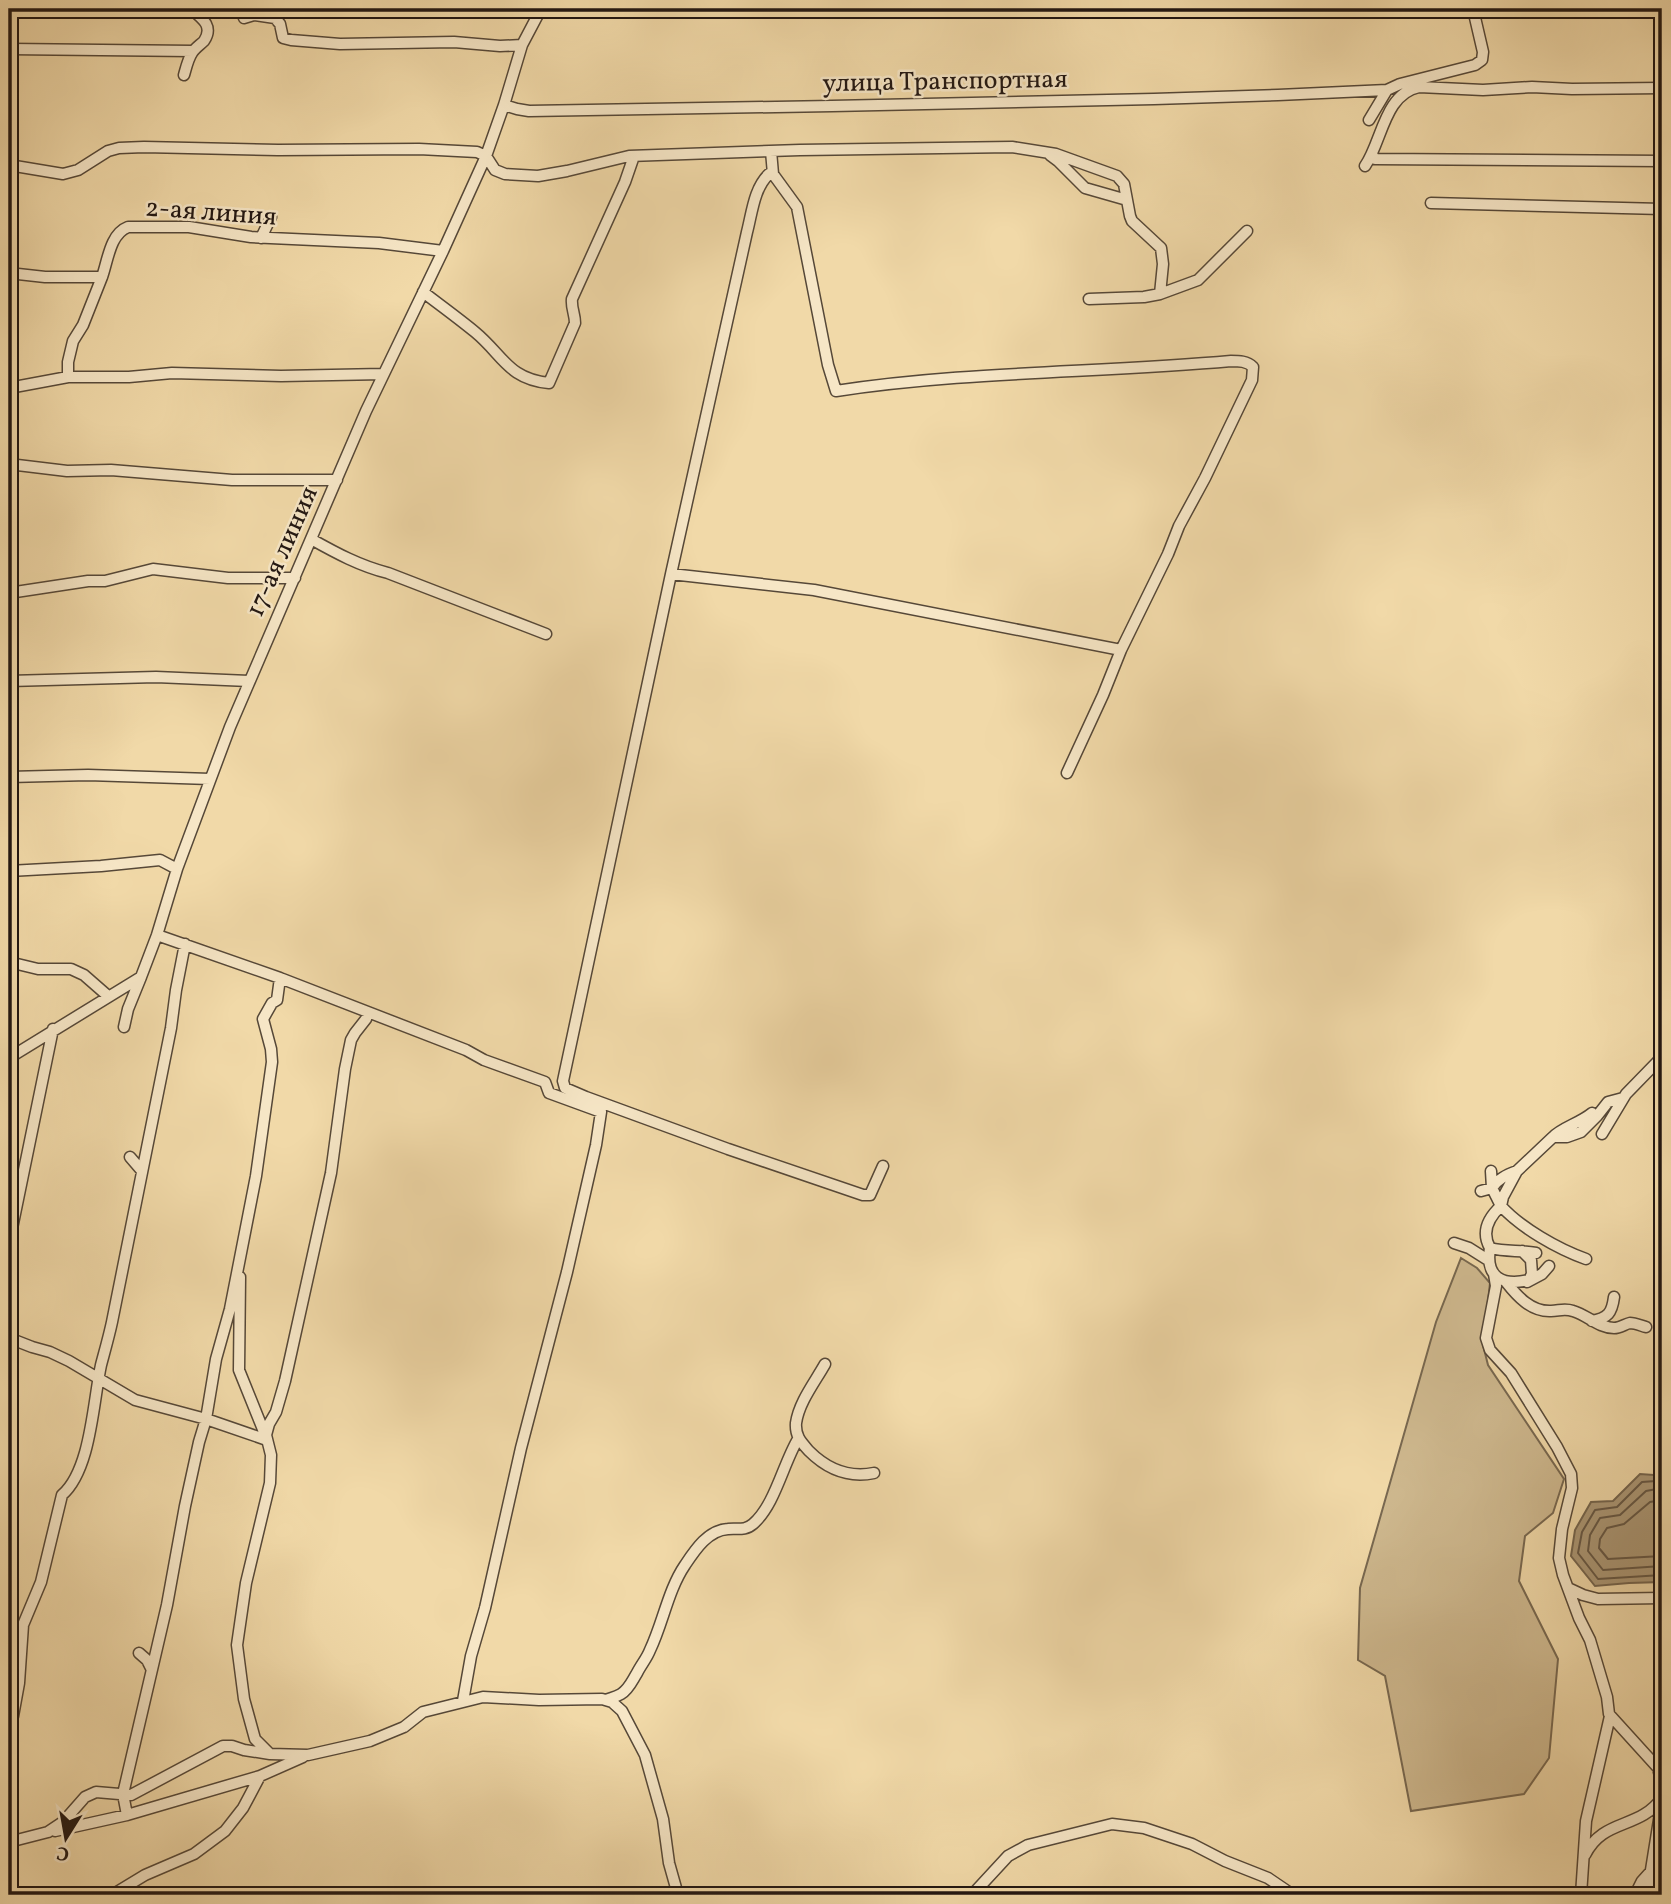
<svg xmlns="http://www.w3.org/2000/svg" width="1671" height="1904" font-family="Vollkorn,serif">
	<rect width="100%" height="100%" fill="#f1d9a8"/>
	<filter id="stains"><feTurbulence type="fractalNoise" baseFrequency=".00286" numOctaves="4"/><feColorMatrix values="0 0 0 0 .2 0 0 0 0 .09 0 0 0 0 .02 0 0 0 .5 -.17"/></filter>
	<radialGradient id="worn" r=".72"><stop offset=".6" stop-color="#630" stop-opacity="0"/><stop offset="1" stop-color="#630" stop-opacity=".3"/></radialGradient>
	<path fill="#ceb88e" stroke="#786850" stroke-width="2" d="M 1461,1258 L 1477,1268 L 1490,1283 L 1483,1345 L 1488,1365 L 1564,1479 L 1553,1513 L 1525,1536 L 1519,1581 L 1558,1659 L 1549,1758 L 1524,1794 L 1411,1811 L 1385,1676 L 1358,1660 L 1360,1588 L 1436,1322 Z"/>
	<path fill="#ab9775" stroke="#74644d" stroke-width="2" d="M 1662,1466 L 1662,1582 L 1629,1583 L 1595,1586 L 1571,1556 L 1575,1530 L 1591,1502 L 1613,1501 L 1640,1474 L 1654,1475 Z"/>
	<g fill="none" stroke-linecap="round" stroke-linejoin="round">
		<path stroke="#665744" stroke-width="2" d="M 1662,1476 L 1656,1481 L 1642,1482 L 1617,1507 L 1595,1510 L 1582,1532 L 1578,1553 L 1598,1579 L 1662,1575
			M 1662,1488 L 1646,1491 L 1620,1515 L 1600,1518 L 1590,1535 L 1588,1551 L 1603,1570 L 1662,1566
			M 1662,1500 L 1650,1502 L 1624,1524 L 1607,1528 L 1600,1539 L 1599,1548 L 1608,1559 L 1662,1556"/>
		<defs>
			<path id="minor" d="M 244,18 L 254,15 L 275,18 L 280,24 L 283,38 L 291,40 L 340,44 L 454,42 L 500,46 L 522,45
				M 9,49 L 193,51
				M 184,75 C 186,68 188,59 192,53 C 195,48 200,45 204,41 C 214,26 202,18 191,9
				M 504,105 L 517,109 L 529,111 L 832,106 L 1154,99 L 1278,95 L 1387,90 L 1400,84 L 1475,65 L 1482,60 L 1483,52 L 1473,9
				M 1369,120 L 1387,90
				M 771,151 L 773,174 L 797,207 L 828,365 L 836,391 C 967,371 1100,373 1231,361 C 1239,361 1247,361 1253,367 L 1252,380 L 1205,478 L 1179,526 L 1168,554 L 1121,650 L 1103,695 L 1067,773
				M 1050,155 L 1058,161 L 1085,188 L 1127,200
				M 1373,156 L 1375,159 L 1662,161
				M 9,165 L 63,174 L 78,170 L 108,151 L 119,148 L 144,147 L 278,150 L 419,149 L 477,152 L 486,156 L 495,170 L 505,174 L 538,176 L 567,171 L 629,156 L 800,150 L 1012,147 L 1056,154 L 1117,176 L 1124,184 L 1130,216 L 1132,221 L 1161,248 L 1163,264 L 1160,294 L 1198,280 L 1247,231
				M 1365,166 C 1382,142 1384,94 1419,87 L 1483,90 L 1532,87 L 1572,89 L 1662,88
				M 773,174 L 769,174 C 754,188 752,213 747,232 L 671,574 L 563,1081 L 565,1088 L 586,1097 L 728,1149 L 863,1195 L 870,1195 L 883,1166
				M 1431,203 L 1662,209
				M 261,238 L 271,217
				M 9,273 L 45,277 L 102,277 C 108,260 110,234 128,227 L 189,227 L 251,237 L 379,243 L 443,251
				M 423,292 C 440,305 458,318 475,332 C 503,355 508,379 549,383 L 575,323 C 575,314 571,308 572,299 L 625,182 L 634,156
				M 1089,299 L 1144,297 L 1160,294
				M 68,377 L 68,362 L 73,341 L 83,325 L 102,277
				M 9,388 L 68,377 L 129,377 L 172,373 L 281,376 L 383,374
				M 9,464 L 67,471 L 111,470 L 232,480 L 337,480
				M 311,539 C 336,553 360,566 388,573 L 546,634
				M 671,574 L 814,590 L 1121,650
				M 9,593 L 88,581 L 105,581 L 153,569 L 228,578 L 295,578
				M 9,681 L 156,677 L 249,681
				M 9,777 L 88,775 L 210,779
				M 9,871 L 101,866 L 160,860 L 177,869
				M 157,935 L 280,978 L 466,1050 L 484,1060 L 545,1082 L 549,1093 L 601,1112 L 596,1145 L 567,1272 L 521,1448 L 485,1608 L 471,1656 L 463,1701
				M 9,962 L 38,969 L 71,969 L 84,975 L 108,996
				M 124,1027 L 128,1009 L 141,977
				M 9,1058 L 141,977 L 157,935 L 177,869 L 230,727 L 366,411 L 443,251 L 486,156 L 504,105 L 522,45 L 541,9
				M 1602,1134 L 1626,1094 L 1662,1057
				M 1553,1137 C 1561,1128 1580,1123 1592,1113
				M 130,1157 L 142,1171
				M 1517,1171 C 1506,1175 1498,1179 1492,1188 L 1501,1206 C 1488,1218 1481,1232 1490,1248 C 1506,1252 1520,1250 1536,1253
				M 1481,1191 L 1492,1188 L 1491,1171
				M 9,1243 L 53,1029
				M 1454,1243 L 1469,1248 L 1488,1260
				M 1490,1248 C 1485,1278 1503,1286 1529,1280 L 1532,1274 L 1531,1260 L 1522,1251
				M 1586,1259 C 1558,1249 1521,1228 1501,1206 L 1503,1197 L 1517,1171 L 1553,1137 L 1567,1137 L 1581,1132 L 1597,1116 L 1608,1102 L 1623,1098
				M 1494,1274 L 1496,1286 L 1486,1338 L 1490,1350 L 1511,1373 L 1557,1447 L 1571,1474 L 1572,1488 L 1562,1529 L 1559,1558 L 1563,1575 L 1579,1618 L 1590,1640 L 1607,1697 L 1609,1714 L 1658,1768 L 1662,1784
				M 240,1277 L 239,1370 L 266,1437
				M 1506,1282 C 1517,1296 1531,1312 1551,1311 C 1559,1311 1564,1308 1573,1311 C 1587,1315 1599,1328 1614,1328 C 1620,1328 1625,1324 1630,1323 C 1635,1323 1642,1326 1646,1327
				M 1527,1282 L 1542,1274 L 1549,1266
				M 1592,1321 C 1608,1318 1612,1313 1614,1297
				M 9,1338 L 32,1347 L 50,1352 L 69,1361 L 135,1400 L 206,1419 L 267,1440
				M 825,1364 C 815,1382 799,1402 796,1423 C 795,1436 801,1442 809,1451 C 827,1469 849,1478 874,1473
				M 1568,1588 L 1583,1595 L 1598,1599 L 1662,1598
				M 139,1653 L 147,1660 L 151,1668
				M 606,1700 C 611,1698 616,1697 621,1694 C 629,1689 632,1681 637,1673 C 641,1665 647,1658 650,1650 C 663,1623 668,1590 685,1565 C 695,1550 708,1530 728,1529 C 737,1528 745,1531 753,1524 C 775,1505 783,1464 798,1439
				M 9,1725 L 13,1716 L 19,1683 L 23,1625 L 41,1582 L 62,1495 C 91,1470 93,1402 101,1365 C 105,1350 109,1336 112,1322 L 171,1028 L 176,990 L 185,944
				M 270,1754 L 255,1739 L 244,1699 L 237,1645 L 246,1583 L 270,1483 L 271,1455 L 266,1435 L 269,1424 L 276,1412 L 285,1381 L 331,1173 L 345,1069 L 351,1040 L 355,1033 L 366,1019 L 368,1012
				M 260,1776 L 127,1815 L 123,1794 L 167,1605 L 185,1506 L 199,1442 L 206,1419 L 216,1359 L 230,1309 L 239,1263 L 256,1176 L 272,1062 L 271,1049 L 263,1019 L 272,1003 L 277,1000 L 280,978
				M 55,1831 L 127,1815
				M 9,1842 L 48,1832 L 63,1822 L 85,1797 L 96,1792 L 131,1795 L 223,1746 L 232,1746 L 244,1750 L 270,1754 L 308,1755 L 370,1741 L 404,1727 L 423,1712 L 483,1697 L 539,1700 L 602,1699 L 612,1702 L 622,1711 L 645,1755 L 663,1819 L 669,1863 L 678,1895
				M 1585,1855 C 1603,1818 1639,1830 1662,1798
				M 112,1895 L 145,1875 L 194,1854 L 225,1831 L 243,1808 L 260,1776 L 303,1757
				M 972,1895 L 1008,1856 L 1028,1845 L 1112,1824 L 1144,1828 L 1192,1844 L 1225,1861 L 1268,1878 L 1293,1895
				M 1581,1895 L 1586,1821 L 1610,1716
				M 1635,1895 L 1642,1881 L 1651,1871
				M 1647,1895 L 1662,1801"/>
		</defs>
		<use href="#minor" stroke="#564838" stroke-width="13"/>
		<use href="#minor" stroke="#f6e6c6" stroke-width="10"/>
	</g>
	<g text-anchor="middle" stroke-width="5" stroke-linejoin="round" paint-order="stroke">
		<g font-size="26" fill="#221712" stroke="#f6e6c6">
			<text transform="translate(945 80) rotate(-1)" y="9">улица Транспортная</text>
			<text transform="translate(211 211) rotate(4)" y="9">2-ая линия</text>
			<text transform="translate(281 551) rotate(-66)" y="9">17-ая линия</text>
		</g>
	</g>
	<rect width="1671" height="1904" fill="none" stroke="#f1d9a8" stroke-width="35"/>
	<rect x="10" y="10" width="1650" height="1883" fill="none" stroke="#221712" stroke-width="3.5"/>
	<rect x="18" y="18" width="1636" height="1869" fill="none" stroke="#221712" stroke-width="2"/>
	<g transform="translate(66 1838) rotate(191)" stroke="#f6e6c6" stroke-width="5" paint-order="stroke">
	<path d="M0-5L12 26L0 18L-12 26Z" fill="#221712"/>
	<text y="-10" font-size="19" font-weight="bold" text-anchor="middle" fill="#221712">С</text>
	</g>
	<rect width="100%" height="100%" filter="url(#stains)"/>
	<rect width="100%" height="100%" fill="url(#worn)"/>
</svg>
